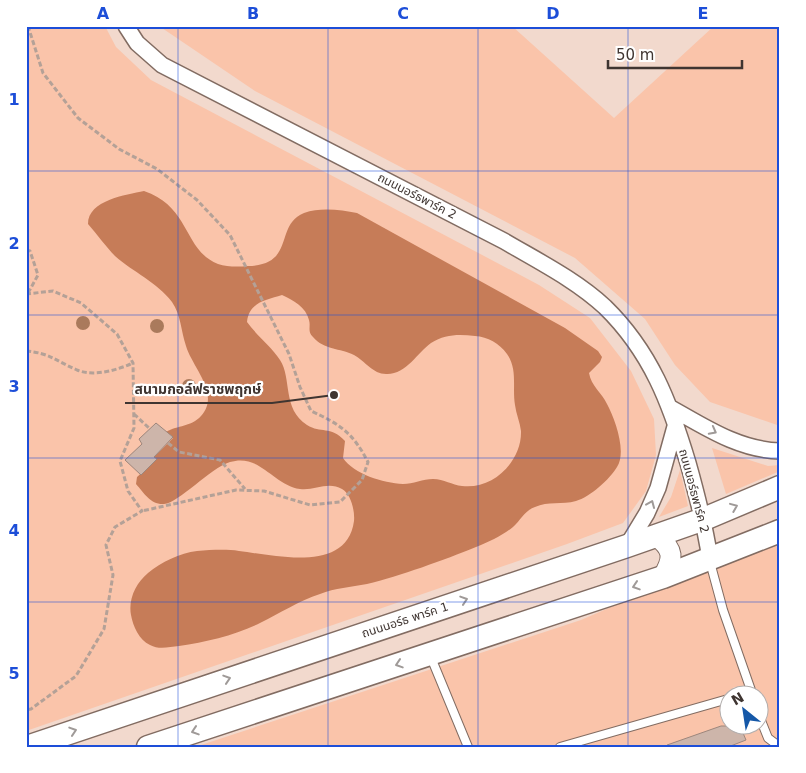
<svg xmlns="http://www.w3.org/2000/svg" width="806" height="773" font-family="'DejaVu Sans','Noto Sans Thai',sans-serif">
	<rect width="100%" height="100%" fill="#f2d9cd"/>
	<path fill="#fac4aa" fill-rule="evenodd" d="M 26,26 L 105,26 L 116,47 L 151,80 L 539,285 L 590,318 L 631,371 L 654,419 L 656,455 L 646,491 L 623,523 L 567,544 L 26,731 Z
		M 159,26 L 512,26 L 614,118 L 714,26 L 780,26 L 780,426 L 710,402 L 675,365 L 645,319 L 575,258 L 255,91 Z
		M 712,448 L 768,466 L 780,465 L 780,471 L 726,494 Z
		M 680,470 L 688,506 L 659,517 L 671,497 Z
		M 780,534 L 780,747 L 195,747 L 581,620 ZM 728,696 L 758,696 L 758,726 L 728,726 Z"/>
	<path fill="#c67c58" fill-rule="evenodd" d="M 144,191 C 191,207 183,250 218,264 C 227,267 238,267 248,266 C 296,265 274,225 304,213 C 321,207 341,210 357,213 L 565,328 L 598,351 L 602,357 L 600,362 L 589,373 C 591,386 602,393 607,404 C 615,419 627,452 617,467 C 610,479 590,497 576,501 C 562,505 548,501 535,507 C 524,511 521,520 513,527 C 502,536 489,542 476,547 C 444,560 400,576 367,584 C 351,587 335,588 320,594 C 299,601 280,613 260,623 C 236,635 206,642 179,646 C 169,647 159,650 150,645 C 139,640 133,626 131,615 C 128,599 136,583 148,573 C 161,562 180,553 197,551 C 211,550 226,549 239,551 C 274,555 347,574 354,521 C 355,511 351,494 342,489 C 328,481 314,491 300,489 C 273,485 260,453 230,462 C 210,468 179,503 164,504 C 151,505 144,493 136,484 L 137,477 L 157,459 L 154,457 L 173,438 L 166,432 C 178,425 191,427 201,416 C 221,394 192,367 186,346 C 181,331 181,315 172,302 C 157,282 133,272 115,256 C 106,247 97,234 88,224 C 88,200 126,195 144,191 ZM 282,295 C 293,300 306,307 309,320 C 311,327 307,331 313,337 C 324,350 340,348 354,355 C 365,361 373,374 386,374 C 406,375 417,353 431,343 C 445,334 459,334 475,336 C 488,337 499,343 507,354 C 518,370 512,387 515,405 C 516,414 520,422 521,431 C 522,461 493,490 462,486 C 452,485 444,479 433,479 C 423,479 413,484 403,484 C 383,483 354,474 343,458 L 345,441 C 330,425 321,434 307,425 C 282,409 292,378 280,360 C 271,346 257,336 247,322 C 249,302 266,300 282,295 Z"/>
	<path fill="#cdb5aa" stroke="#9d867c" d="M 156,423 L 173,437 L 154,457 L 157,459 L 141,475 L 125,460 L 142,444 L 139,439 Z
		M 721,726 L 740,726 L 746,740 L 728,747 L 667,747 L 667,745 Z"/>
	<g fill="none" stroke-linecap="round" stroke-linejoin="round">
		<defs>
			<path id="service" d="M 710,562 L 723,610 L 753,696
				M 430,655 L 468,747
				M 741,696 L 752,692
				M 758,713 L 768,738 L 780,747
				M 560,747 L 728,699"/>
			<path id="minor" d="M 126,26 L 137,43 L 162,65 L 504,241 C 538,261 576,280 605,307 C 651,352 670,403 688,463 C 697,495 705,526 710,559
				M 671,408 C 705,427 739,450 780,451
				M 627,546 L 647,513 L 658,488 L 676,423"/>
			<path id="tertiary" d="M 657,536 C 674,550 674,558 663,577"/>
			<path id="secondary" d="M 27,747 L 627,546 L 704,519 L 780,487
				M 148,747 L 663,577 L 780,531"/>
		</defs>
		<use href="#service" stroke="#826c62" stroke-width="10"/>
		<use href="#minor" stroke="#826c62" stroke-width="18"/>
		<use href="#tertiary" stroke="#826c62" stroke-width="22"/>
		<use href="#secondary" stroke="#826c62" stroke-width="25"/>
		<path stroke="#b4a197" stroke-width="3" stroke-dasharray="5 2.5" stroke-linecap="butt" d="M 28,26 L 43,73 L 78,118 L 119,149 L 157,169 L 197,200 L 230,235 L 289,354 L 300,387 L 311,411 C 340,424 353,433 368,462 L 362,480 L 340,502 L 310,505 L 264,491 L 236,490 L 142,511
			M 26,250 L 30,251 L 38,275 L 27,295
			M 26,294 L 53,291 L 81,303 L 117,334 L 133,363 L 134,428 L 120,461 L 128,491 L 142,511 L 115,527 L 106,545 L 113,575 L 104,629 L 76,676 L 31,709 L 26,710
			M 26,351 C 50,353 56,361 77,370 C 94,377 117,370 133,363
			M 134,414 L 150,429
			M 168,443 L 179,452 L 220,460 L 245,489"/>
		<use href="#service" stroke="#fff" stroke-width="8"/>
		<use href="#minor" stroke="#fff" stroke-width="15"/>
		<use href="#tertiary" stroke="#fff" stroke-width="20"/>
		<use href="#secondary" stroke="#fff" stroke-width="22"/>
	</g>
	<g fill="#aa7a5c">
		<circle cx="83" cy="323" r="7"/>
		<circle cx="157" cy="326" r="7"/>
		<circle cx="189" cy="386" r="7"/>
	</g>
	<defs><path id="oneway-chevron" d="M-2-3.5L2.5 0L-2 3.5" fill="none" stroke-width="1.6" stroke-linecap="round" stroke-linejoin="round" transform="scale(1.25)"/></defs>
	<g stroke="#9f9a98">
		<use href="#oneway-chevron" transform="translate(713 431) rotate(28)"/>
		<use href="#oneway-chevron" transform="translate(651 504) rotate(-67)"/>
		<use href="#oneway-chevron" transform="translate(734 507) rotate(-22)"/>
		<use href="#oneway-chevron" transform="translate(636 586) rotate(162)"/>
		<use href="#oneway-chevron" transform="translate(464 600) rotate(-18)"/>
		<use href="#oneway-chevron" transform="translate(399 664) rotate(162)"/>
		<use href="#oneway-chevron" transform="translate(227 679) rotate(-18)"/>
		<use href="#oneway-chevron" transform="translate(73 731) rotate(-18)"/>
		<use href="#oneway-chevron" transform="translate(195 731) rotate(162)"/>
	</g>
	<path fill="none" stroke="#1d4ed8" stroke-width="1" stroke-opacity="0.55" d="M 178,26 L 178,747M 328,26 L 328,747M 478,26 L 478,747M 628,26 L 628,747M 26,171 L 780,171M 26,315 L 780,315M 26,458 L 780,458M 26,602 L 780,602"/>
	<g text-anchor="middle" stroke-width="4.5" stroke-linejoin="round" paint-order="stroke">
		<g font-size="12" fill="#3f3531" stroke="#fff">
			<text transform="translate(417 196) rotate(27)" y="4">ถนนนอร์ธพาร์ค 2</text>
			<text transform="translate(694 491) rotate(75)" y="4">ถนนนอร์ธพาร์ค 2</text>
			<text transform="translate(405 620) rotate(-18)" y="4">ถนนนอร์ธ พาร์ค 1</text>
		</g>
	</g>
	<path fill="none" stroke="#3f3531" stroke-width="2" d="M334 395L272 403H125"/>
	<circle fill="#3f3531" stroke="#fff" stroke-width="2" cx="334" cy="395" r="5"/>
	<g font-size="14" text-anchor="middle" font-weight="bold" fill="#3f3531" stroke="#fff" stroke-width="4.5" stroke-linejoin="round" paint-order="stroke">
		<text x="198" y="394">สนามกอล์ฟราชพฤกษ์</text>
	</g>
	<rect width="806" height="773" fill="none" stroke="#ffffff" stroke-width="55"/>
	<g transform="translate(744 710) rotate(330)"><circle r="24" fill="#ffffff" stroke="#b2aead"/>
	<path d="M0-4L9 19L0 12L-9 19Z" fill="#1558a8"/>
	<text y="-8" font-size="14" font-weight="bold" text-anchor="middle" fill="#3f3531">N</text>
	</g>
	<path d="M608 60v8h134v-8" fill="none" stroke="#3f3531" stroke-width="2.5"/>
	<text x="616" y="60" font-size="15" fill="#3f3531" stroke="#ffffff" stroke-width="4" paint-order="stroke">50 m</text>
	<rect x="28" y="28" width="750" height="718" fill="none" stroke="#1d4ed8" stroke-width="2"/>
	<g font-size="16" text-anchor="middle" font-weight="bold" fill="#1d4ed8">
		<text x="103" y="19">A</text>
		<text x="253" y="19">B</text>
		<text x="403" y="19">C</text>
		<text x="553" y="19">D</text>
		<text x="703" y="19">E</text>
		<text x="14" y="105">1</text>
		<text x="14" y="249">2</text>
		<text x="14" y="392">3</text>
		<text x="14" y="536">4</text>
		<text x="14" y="679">5</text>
	</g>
</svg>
